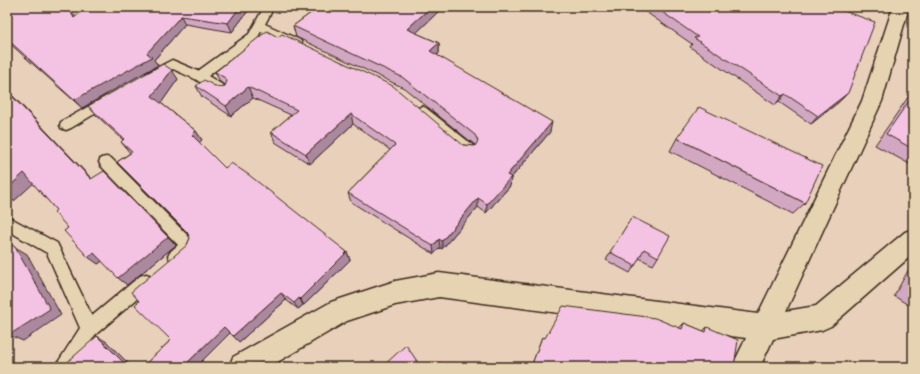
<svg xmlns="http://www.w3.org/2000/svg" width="920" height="374" font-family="Kalam,sans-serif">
	<rect width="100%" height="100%" fill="#e9d0bb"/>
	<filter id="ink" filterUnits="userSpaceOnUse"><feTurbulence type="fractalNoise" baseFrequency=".025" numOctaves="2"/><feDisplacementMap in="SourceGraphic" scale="8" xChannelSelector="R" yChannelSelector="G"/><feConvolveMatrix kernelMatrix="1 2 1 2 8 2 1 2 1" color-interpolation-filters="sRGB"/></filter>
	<g filter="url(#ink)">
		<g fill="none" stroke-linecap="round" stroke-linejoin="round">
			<defs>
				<path id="lane" d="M 264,7 L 274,7 L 265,24 L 300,40 L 302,43 L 300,46 L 292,46 L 261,31 L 257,39 L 208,76 L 229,89 L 231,92 L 229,95 L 225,96 L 221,95 L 195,79 L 173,69 C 165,73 156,82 147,79 L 145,76 L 147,73 L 172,60 L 198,71 L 249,34 Z
					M 107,96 L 111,98 L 113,101 L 111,104 L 71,128 L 66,130 L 61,128 L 60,125 L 61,122 Z
					M 422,106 L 426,108 L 474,146 L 476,150 L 474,154 L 469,155 L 464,154 L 418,114 L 416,111 L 418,108 Z
					M 106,157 L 111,158 L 193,241 L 196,246 C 192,254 184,260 176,263 L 171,261 L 168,256 L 171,251 L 178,245 L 101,166 L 99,162 L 101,158 Z
					M 7,216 L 57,243 L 92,316 L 140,276 L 146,274 L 152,276 L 154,281 L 152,286 L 95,335 L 74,367 L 55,367 L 80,328 L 47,253 L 7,230 Z"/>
				<path id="street" d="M 893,7 L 909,7 L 882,101 L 786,311 L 816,306 L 905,232 L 913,229 L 913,254 L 831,326 L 822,330 L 773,339 L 760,367 L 732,367 L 746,338 L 439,297 L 395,305 L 347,321 L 269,367 L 229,367 L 233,357 L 331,302 L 395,281 L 439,273 L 758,314 L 862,101 Z"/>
			</defs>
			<use href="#lane" stroke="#3b2a1e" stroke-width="3"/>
			<use href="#street" stroke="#3b2a1e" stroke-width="3"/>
			<use href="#lane" fill="#e6d3b1" fill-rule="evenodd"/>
			<use href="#street" fill="#e6d3b1" fill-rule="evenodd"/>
		</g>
		<path fill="#d2a7c2" stroke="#3b2a1e" d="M 152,7 L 251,7 L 232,32 L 185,24 L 154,60 L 158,65 L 82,108 L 7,41 L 7,10 L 75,17 L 150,10 Z
			M 319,7 L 442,7 L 442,8 L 416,33 L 439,43 L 439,53 L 437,56 L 550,132 L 511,178 L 510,186 L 486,213 L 478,207 L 442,249 L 440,248 L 434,254 L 351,202 L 348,193 L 390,150 L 353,124 L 310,164 L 275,142 L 271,132 L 291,115 L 253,98 L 231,116 L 202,97 L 196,86 L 215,86 L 220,87 L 225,86 L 225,85 L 220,82 L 215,72 L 463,145 L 475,146 L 475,145 L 404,88 L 296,37 L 293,26 Z
			M 644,7 L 833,7 L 840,101 L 811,124 L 779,102 L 775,105 L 690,47 L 692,44 L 643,10 Z
			M 178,79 L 161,103 L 196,131 L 202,140 L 199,143 L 225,168 L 347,252 L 350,260 L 304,305 L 303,305 L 298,309 L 286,300 L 239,342 L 230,333 L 196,367 L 142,367 L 171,340 L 139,301 L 187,245 L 190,238 L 188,234 L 117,162 L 130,153 L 121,142 L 123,140 L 96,115 L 88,106 Z
			M 7,90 L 92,179 L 176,245 L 127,285 L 102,261 L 98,264 L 68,228 L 56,210 L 33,183 L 14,201 L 7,198 Z
			M 913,90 L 913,166 L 875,145 Z
			M 677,138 L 805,203 L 793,214 L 670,151 Z
			M 632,217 L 658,257 L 653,265 L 639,258 L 630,273 L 606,260 Z
			M 913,266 L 913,308 L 894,296 L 910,267 Z
			M 684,323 L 703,331 L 707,327 L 734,367 L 531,367 L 542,337 L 545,338 L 679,328 Z"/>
		<path fill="#ab889e" stroke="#3b2a1e" d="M 68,7 L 70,7 L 81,27 L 74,18 Z
			M 140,7 L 151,7 L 145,14 Z
			M 240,7 L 251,7 L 232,32 L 228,23 Z
			M 431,7 L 442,7 L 442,8 L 409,40 L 407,29 Z
			M 181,16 L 185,24 L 154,60 L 158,65 L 82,108 L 74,100 L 147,53 Z
			M 439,43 L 439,53 L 430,62 L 430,51 Z
			M 172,70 L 178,79 L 159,106 L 152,96 Z
			M 248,87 L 253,98 L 231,116 L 226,106 Z
			M 7,90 L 100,188 L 91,179 L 7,91 Z
			M 848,93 L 840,101 L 811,124 L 818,116 Z
			M 785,94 L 779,102 L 775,105 L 782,96 Z
			M 351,114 L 353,124 L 310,164 L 306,154 Z
			M 552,122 L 550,132 L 511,178 L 510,186 L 486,213 L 487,204 L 507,175 Z
			M 196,131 L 202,140 L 198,144 L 192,135 Z
			M 104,171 L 176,245 L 127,285 L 118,278 Z
			M 24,173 L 35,182 L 14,201 L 7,196 L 7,189 Z
			M 478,198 L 478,207 L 442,249 L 442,241 Z
			M 439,239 L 440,248 L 434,254 L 433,246 Z
			M 15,247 L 27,254 L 61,315 L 23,341 L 9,335 Z
			M 347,252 L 350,260 L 304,305 L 300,299 Z
			M 94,253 L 104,260 L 98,264 L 88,257 Z
			M 281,293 L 286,300 L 239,342 L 233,336 Z
			M 299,298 L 303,305 L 298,309 L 294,303 Z
			M 224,327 L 231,332 L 196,367 L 183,367 Z
			M 97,336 L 107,342 L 132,367 L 128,367 Z"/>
		<path fill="#f4c2e2" stroke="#3b2a1e" d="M 17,7 L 68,7 L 74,18 L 87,7 L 140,7 L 142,10 L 150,10 L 152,7 L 240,7 L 228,23 L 181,16 L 147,53 L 152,57 L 74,100 L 7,39 L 7,10 Z
			M 319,7 L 431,7 L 407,29 L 439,43 L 430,51 L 552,122 L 507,175 L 511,177 L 487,204 L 478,198 L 442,241 L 439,239 L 433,246 L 348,193 L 395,145 L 351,114 L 306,154 L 271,132 L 297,110 L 248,87 L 226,106 L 196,86 L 204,80 L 215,86 L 220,87 L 225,86 L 227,81 L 225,78 L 215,72 L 267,31 L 278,37 L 282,34 L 393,86 L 463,145 L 475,146 L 478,141 L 475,135 L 402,77 L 293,26 Z
			M 655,7 L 833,7 L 875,22 L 848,93 L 818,116 L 785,94 L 782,96 L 694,38 L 698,37 Z
			M 163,64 L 172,70 L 152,96 L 196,131 L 192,135 L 225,168 L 231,163 L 249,175 L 347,252 L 300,299 L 299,298 L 294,303 L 281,293 L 233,336 L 224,327 L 183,367 L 142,367 L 171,340 L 135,305 L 139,301 L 131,292 L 187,245 L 190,238 L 187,232 L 117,162 L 132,152 L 121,142 L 124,139 L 88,106 Z
			M 7,91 L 91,179 L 104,171 L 168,237 L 118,278 L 94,253 L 88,257 L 64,231 L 68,228 L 54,212 L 56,210 L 24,173 L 7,189 Z
			M 913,95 L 913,149 L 886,134 Z
			M 699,107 L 822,166 L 805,203 L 677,138 Z
			M 632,217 L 670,236 L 658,257 L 644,249 L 635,266 L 610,252 Z
			M 7,242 L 15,247 L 50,309 L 9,335 L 7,330 Z
			M 913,278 L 913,293 L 907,289 Z
			M 563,306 L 655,318 L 682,329 L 684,323 L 706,332 L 707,327 L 738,340 L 734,367 L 531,367 L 542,337 L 545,338 Z
			M 97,336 L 128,367 L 65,367 L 64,365 Z
			M 406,345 L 421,367 L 382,367 Z
			M 440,362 L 444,367 L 435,367 Z
			M 265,363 L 268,367 L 249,367 L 252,364 Z
			M 280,364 L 283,367 L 276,367 Z"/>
	</g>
	<rect width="920" height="374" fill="none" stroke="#e6d3b1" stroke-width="24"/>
	<rect x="12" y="12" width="896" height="350" fill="none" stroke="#3b2a1e" stroke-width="1.5" filter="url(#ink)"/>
</svg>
